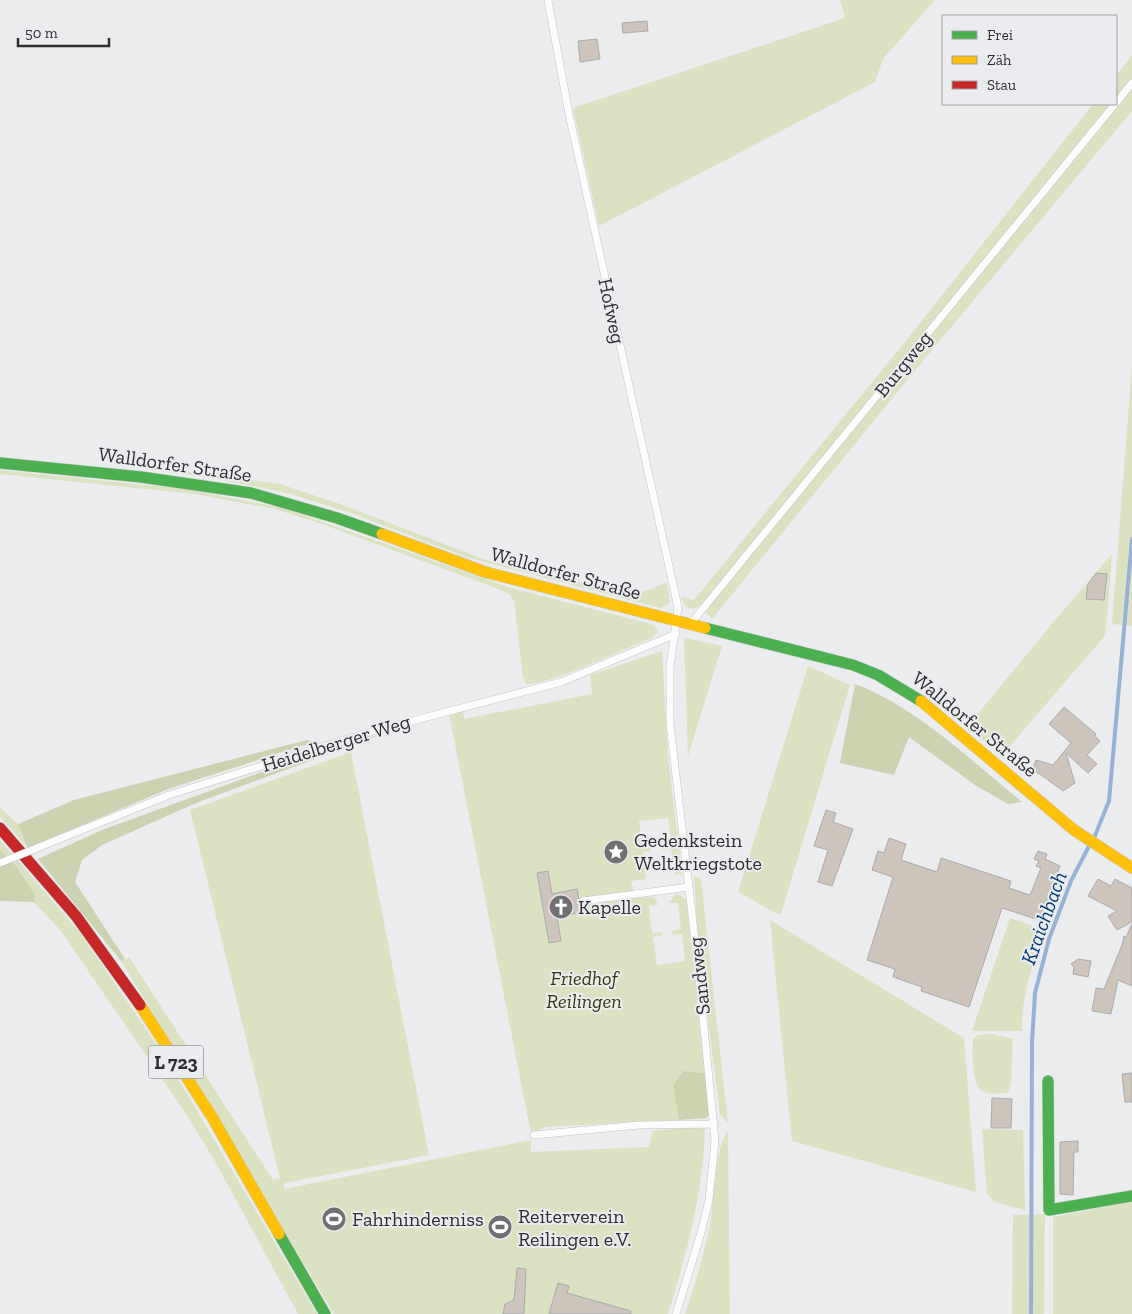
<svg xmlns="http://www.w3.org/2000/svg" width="1132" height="1314" font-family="'Zilla Slab',serif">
	<rect width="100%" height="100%" fill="#ebecee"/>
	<path fill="#dbe2c2" d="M 840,0 L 935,0 L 883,59 L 875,82 L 599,226 L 573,108 L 845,18 Z
		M 1132,55 L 1132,111 L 926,357 L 712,619 L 700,606 L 694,609 L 686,607 L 681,597 L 694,600 L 909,337 L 1093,104 L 1116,104 L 1116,76 Z
		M 1132,365 L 1132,626 L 1112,624 Z
		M 144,466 L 280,484 L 340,504 L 486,560 L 557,578 L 638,593 L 651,589 L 667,582 L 670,603 L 660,608 L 466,557 L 351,513 L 287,493 L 213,478 L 145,469 Z
		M 0,470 L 184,489 L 284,508 L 511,588 L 654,625 L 658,632 L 652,638 C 631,646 542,688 526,684 L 523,677 L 514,601 L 509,594 L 496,588 L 319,523 L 275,509 L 194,494 L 0,474 Z
		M 1112,554 L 1106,630 L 1104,637 L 1002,755 L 967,727 L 1051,625 Z
		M 685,638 L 722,646 L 688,756 L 684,641 Z
		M 662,651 L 668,757 L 682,874 L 675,875 L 671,849 L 662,850 L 662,844 L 671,843 L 668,818 L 639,821 L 642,846 L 651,845 L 651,851 L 643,852 L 646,879 L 631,881 L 635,898 L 654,897 L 658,905 L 649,906 L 652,933 L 662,932 L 662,936 L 653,937 L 657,965 L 685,961 L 682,934 L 673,935 L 672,931 L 681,929 L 678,903 L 669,903 L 676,893 L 686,899 L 705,1073 L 683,1071 L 673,1085 L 679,1120 L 544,1127 L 531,1134 L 449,713 L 463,710 L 464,719 L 592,694 L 590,675 Z
		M 808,666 L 850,685 L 781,914 L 777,914 L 738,892 Z
		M 394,730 L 318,758 L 314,753 Z
		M 351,752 L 429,1155 L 285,1183 L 284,1189 L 531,1140 L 531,1152 L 649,1147 L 652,1131 L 705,1126 C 704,1191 687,1252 668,1314 L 334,1314 L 122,962 L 129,957 L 273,1180 L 280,1178 L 190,810 Z
		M 0,807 L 18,824 L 28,848 L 0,817 Z
		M 0,840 L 81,934 L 165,1057 L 317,1314 L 298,1314 L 216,1163 L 186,1114 L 61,931 L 34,902 L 35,895 L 16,866 L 0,850 Z
		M 694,876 L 701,879 L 728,1123 L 720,1114 L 698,941 Z
		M 1010,918 L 1044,930 C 1033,963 1021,996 1022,1031 L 972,1031 Z
		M 770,920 L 964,1038 L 976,1192 L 792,1141 Z
		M 992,1034 L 1013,1039 L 1011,1083 L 1008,1093 C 1001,1093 991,1095 984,1092 C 970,1086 973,1052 973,1039 L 978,1035 Z
		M 982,1129 L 1023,1130 L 1025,1210 L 995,1202 L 987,1194 Z
		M 728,1130 L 730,1314 L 685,1314 C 695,1284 704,1255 710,1224 C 714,1201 715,1147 728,1130 Z
		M 1132,1202 L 1132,1314 L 1053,1314 L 1053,1217 Z
		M 1045,1214 L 1044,1314 L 1012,1314 L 1013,1215 Z"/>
	<path fill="#cbd3b1" d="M 855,684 C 918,708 970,760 1022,802 L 1008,804 L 975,785 L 909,737 L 894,775 L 840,763 Z
		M 307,740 L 314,742 L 168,789 L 28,848 L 18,824 L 74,800 Z
		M 314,753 L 318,758 L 196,803 L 102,845 L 82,860 L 75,882 L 125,959 L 122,962 L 38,859 L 102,830 Z
		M 0,850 L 16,866 L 35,895 L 34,902 L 0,901 Z
		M 683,1071 L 705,1073 L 709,1115 L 706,1118 L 679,1120 L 673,1085 Z"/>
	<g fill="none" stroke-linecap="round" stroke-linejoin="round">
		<path stroke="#98b2d6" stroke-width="4" d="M 1094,838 L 1109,801 L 1132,539
			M 1031,1314 L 1032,1042 L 1035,993 L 1049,939 L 1071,881 L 1089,846"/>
	</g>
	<path fill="#cdc5bc" stroke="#abacac" d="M 647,21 L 648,31 L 623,33 L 622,23 Z
		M 597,39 L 600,59 L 580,62 L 578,41 Z
		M 1096,573 L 1107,574 L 1104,600 L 1086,599 L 1088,584 Z
		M 1064,707 L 1096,734 L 1095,736 L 1100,741 L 1087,755 L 1097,764 L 1088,773 L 1066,753 L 1075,783 L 1063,791 L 1040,774 L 1032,771 L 1036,760 L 1053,765 L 1071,743 L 1049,724 Z
		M 826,810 L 836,813 L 833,822 L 853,829 L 832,886 L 818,882 L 828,850 L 814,846 Z
		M 889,838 L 906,844 L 901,860 L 937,872 L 941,858 L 1011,881 L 1009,888 L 1030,895 L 1041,868 L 1036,866 L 1039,861 L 1034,859 L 1038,851 L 1047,854 L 1045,859 L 1060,866 L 1039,920 L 1002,908 L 969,1007 L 921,991 L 922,987 L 893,977 L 895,969 L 867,960 L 893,877 L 872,870 L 878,851 L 884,853 Z
		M 548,871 L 552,894 L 577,889 L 581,912 L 557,917 L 561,941 L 549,943 L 537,873 Z
		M 1098,879 L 1111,886 L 1115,879 L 1132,888 L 1132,922 L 1117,930 L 1108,916 L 1117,911 L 1088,896 Z
		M 1132,924 L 1132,986 L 1118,980 L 1111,1014 L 1092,1011 L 1096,988 L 1104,989 L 1122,945 L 1124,936 L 1126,937 Z
		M 1078,959 L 1091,961 L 1088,977 L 1073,974 L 1074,967 L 1071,964 Z
		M 1132,1073 L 1132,1102 L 1125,1102 L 1122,1074 Z
		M 992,1098 L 1012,1099 L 1011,1128 L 991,1128 Z
		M 1078,1141 L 1078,1152 L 1074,1152 L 1073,1195 L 1060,1194 L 1060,1142 Z
		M 517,1268 L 526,1269 L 524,1314 L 503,1314 L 505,1304 L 514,1300 Z
		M 558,1283 L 569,1286 L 567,1293 L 631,1311 L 631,1314 L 549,1314 Z"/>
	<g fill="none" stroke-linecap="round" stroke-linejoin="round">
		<defs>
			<path id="lane" d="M 548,0 L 569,114 L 678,607 L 670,667 L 670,724 L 698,966 L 715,1141 L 709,1200 L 701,1233 L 676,1314
				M 1116,103 L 1132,83
				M 692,622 L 1115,104
				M 59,839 L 169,795 L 373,731 L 561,682 L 676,634
				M 583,901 L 689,887
				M 534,1135 L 639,1125 L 714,1124"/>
			<path id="fast" d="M 0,463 L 141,477 L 251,493 L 337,518 L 382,534
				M 705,628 L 853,665 L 878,675 L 921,701
				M 1048,1081 L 1049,1210 L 1132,1196
				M 279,1234 L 325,1314"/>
			<path id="slow" d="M 382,534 L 485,572 L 705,628
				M 921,701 L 1074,830 L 1132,868
				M 140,1005 L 212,1117 L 279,1234"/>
			<path id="jam" d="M 0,828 L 76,916 L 140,1005"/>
		</defs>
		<use href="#lane" stroke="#c3c4c5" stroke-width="8"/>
		<use href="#fast" stroke="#c3c4c5" stroke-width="12"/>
		<use href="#slow" stroke="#c3c4c5" stroke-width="12"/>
		<use href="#jam" stroke="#c3c4c5" stroke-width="12"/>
		<use href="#lane" stroke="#fcfcfc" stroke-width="7"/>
		<use href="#fast" stroke="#4caf50" stroke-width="11"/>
		<use href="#slow" stroke="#ffc107" stroke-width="11"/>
		<use href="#jam" stroke="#c62828" stroke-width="11"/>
		<defs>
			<path id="lane-bridge" d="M 0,863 L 59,839"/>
		</defs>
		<use href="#lane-bridge" stroke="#c3c4c5" stroke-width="8" stroke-linecap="butt"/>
		<use href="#lane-bridge" stroke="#fcfcfc" stroke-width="7"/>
	</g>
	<defs>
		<symbol id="sight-disc" viewBox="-11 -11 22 22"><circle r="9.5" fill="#707072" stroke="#eaecef"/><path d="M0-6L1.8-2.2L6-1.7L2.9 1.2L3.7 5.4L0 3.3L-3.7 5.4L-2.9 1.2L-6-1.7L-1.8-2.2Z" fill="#fff"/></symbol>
		<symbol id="church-disc" viewBox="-11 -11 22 22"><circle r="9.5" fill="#707072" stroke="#eaecef"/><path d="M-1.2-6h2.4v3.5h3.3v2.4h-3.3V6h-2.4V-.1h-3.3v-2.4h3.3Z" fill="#fff"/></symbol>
		<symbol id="stadium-disc" viewBox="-11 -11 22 22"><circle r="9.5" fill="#707072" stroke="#eaecef"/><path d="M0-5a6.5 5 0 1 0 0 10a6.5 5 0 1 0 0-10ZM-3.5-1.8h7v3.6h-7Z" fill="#fff"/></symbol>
	</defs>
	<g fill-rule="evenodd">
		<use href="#sight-disc" x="602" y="838" width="28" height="28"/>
		<use href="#church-disc" x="547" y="893" width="28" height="28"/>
		<use href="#stadium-disc" x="320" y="1205" width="28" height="28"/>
		<use href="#stadium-disc" x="486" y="1213" width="28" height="28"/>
	</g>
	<g text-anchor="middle" stroke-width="4" stroke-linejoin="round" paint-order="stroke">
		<rect fill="#eaecef" stroke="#666769" stroke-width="1" x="148.5" y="1045.5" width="55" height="33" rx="4"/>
		<g font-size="19" font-weight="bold" fill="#2d2e2f">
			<text x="176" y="1069">L 723</text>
		</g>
		<g font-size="20" fill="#2d2e2f" stroke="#eaecef">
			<text transform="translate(612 311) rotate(78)" y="7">Hofweg</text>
			<text transform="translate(903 364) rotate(-51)" y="7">Burgweg</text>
			<text transform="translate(175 464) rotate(8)" y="7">Walldorfer Straße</text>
			<text transform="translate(566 573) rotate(15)" y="7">Walldorfer Straße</text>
			<text transform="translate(975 724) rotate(39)" y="7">Walldorfer Straße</text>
			<text transform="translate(336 743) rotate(-17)" y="7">Heidelberger Weg</text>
			<text transform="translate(699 976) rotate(-96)" y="7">Sandweg</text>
		</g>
		<g font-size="20" fill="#2d2e2f" stroke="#eaecef" text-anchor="start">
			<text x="634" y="847">Gedenkstein<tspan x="634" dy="23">Weltkriegstote</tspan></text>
			<text x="578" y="914">Kapelle</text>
			<text x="518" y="1223">Reiterverein<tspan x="518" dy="23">Reilingen e.V.</tspan></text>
			<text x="352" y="1226">Fahrhinderniss</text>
		</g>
		<g font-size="20" font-style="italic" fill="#343b0a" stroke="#eaecef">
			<text x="584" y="985">Friedhof<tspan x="584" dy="23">Reilingen</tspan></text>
		</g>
		<g font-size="21" font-style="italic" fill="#033975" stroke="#eaecef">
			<text transform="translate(1044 918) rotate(-70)" y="7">Kraichbach</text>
		</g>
	</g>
	<rect x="942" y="15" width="175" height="90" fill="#eaecef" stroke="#9ea0a2"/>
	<rect x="952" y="31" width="25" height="8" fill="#4caf50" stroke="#9ea0a2"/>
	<text x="987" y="40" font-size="15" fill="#2d2e2f">Frei</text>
	<rect x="952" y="56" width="25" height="8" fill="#ffc107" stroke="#9ea0a2"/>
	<text x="987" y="65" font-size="15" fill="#2d2e2f">Zäh</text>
	<rect x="952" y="81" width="25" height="8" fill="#c62828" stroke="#9ea0a2"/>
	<text x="987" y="90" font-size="15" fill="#2d2e2f">Stau</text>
	<path d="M18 38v8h91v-8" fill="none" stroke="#2d2e2f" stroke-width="2.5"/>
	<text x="25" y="38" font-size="15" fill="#2d2e2f" stroke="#eaecef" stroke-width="4" paint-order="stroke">50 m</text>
</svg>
